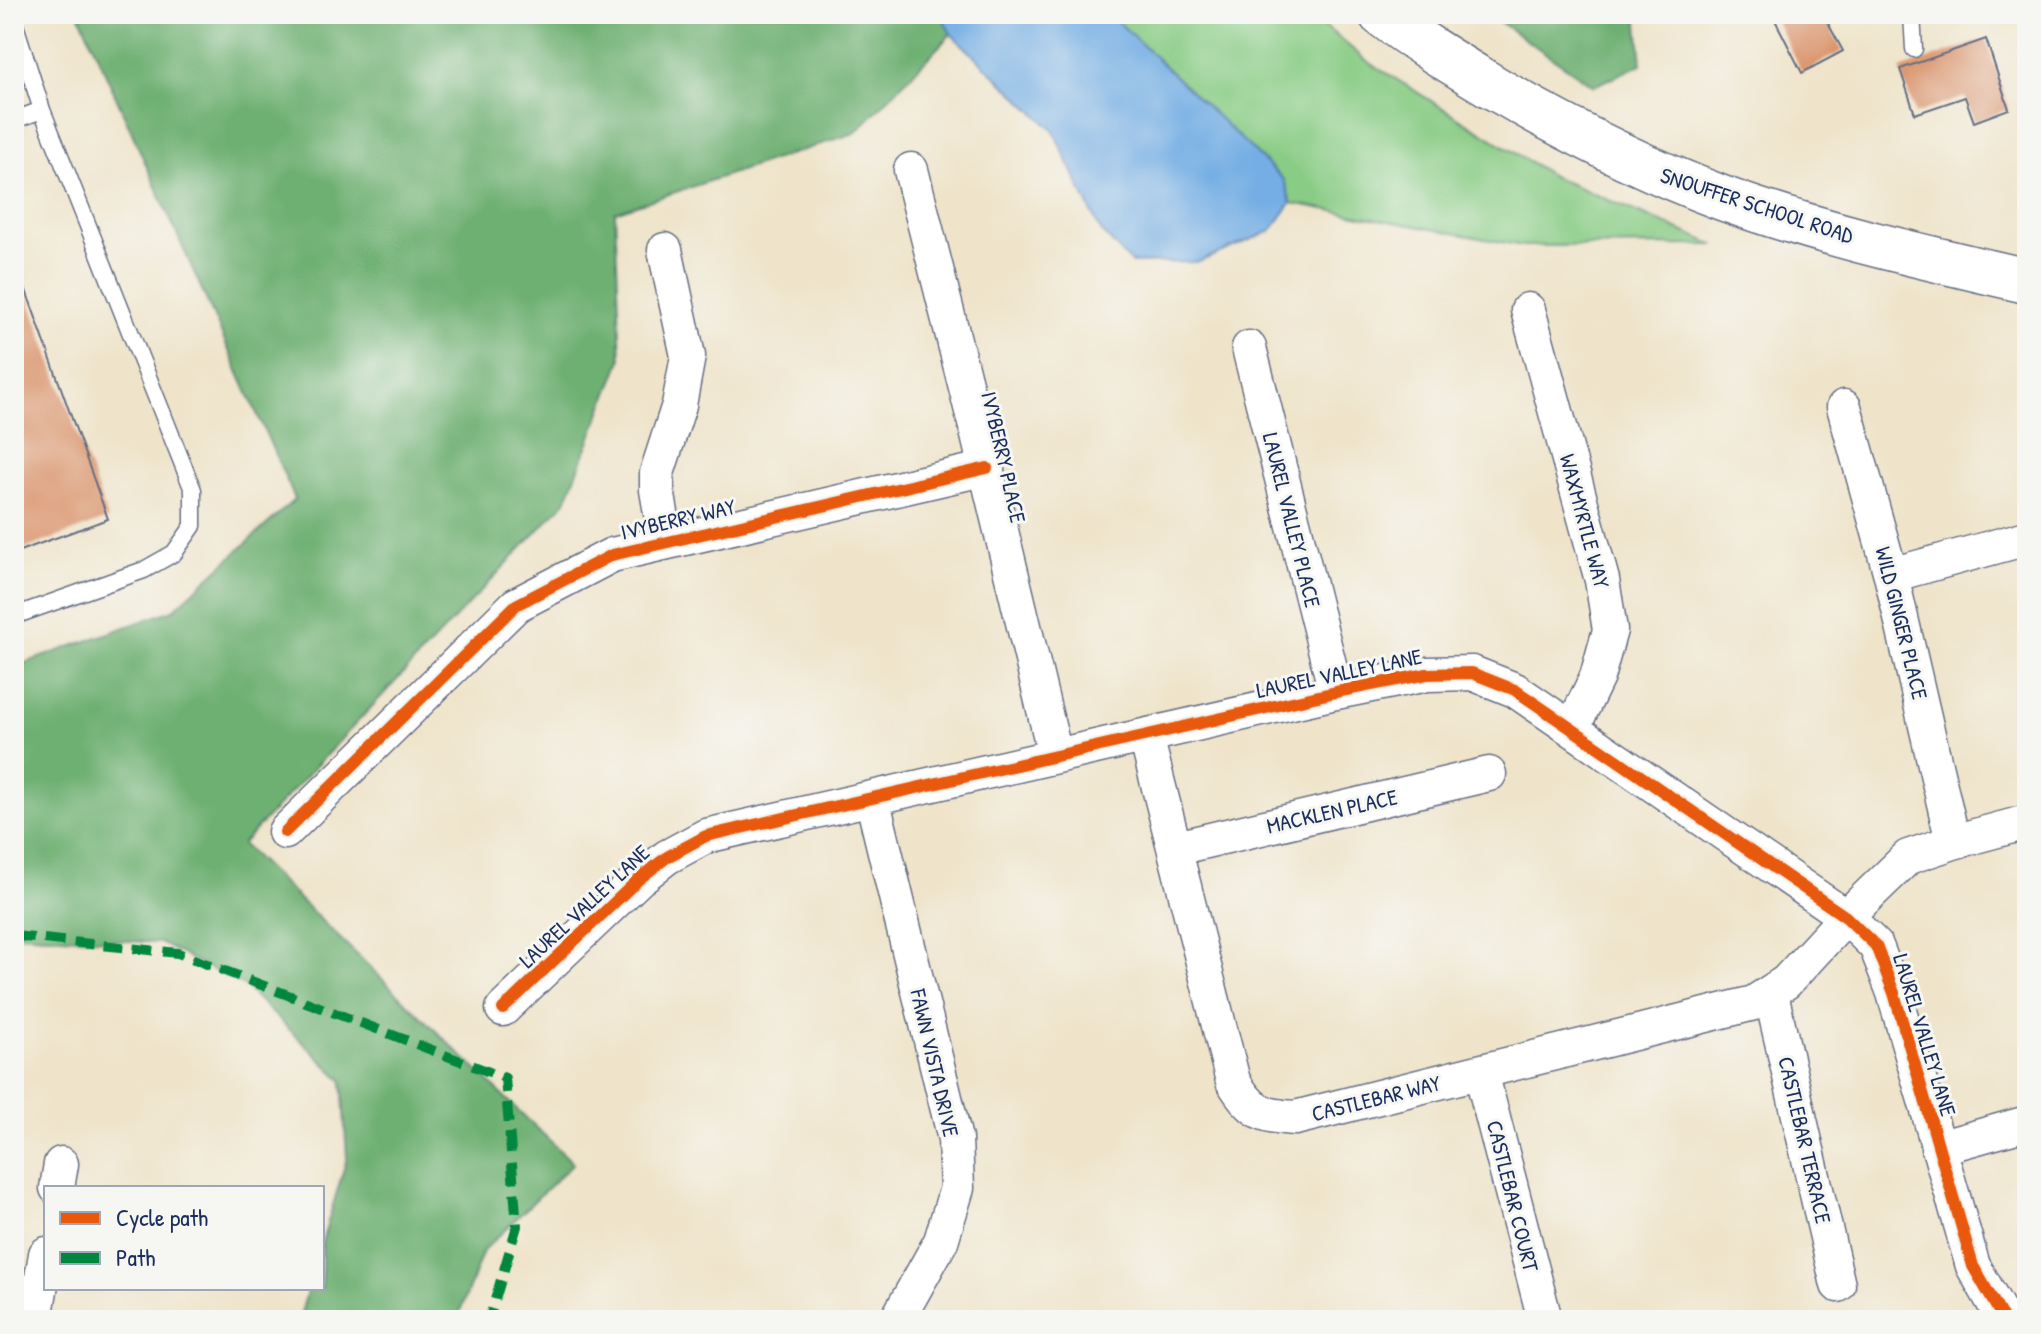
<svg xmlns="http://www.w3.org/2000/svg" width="2041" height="1334" font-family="'Patrick Hand',sans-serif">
	<rect width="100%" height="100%" fill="#f6f6f2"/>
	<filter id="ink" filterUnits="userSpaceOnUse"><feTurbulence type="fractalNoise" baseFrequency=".0125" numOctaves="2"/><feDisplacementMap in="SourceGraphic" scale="16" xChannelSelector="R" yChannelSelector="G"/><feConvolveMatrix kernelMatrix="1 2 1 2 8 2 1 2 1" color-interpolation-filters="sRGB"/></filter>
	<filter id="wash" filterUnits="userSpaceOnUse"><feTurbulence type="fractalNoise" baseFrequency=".006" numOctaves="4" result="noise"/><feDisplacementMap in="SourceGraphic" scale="32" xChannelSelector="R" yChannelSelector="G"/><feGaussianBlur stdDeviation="1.8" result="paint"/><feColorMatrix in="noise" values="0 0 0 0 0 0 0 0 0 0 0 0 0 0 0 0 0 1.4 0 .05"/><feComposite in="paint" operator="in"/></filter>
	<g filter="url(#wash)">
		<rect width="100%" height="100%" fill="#efe4ca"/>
		<path fill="#89cc85" stroke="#527e72" stroke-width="2" d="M 1110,14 L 1310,14 L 1367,61 L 1554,177 L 1715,245 L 1523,246 L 1291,203 L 1284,180 Z"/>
		<path fill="#6eb072" stroke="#447068" stroke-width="2" d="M 79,14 L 941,14 L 951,34 L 855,133 L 615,212 L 621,360 L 566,501 L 242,844 L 573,1163 L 483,1251 L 457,1320 L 299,1320 L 308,1288 L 322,1288 L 322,1242 L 347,1158 L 342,1080 L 244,986 L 160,943 L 14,934 L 14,667 L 173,610 L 295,499 Z
			M 1488,14 L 1637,14 L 1642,64 L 1594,86 Z"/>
		<path fill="#74aee4" stroke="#486ea1" stroke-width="2" d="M 941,14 L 1110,14 L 1284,180 L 1291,203 L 1271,231 L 1199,262 L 1131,263 L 1100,230 L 1053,130 L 951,34 Z"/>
		<g id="blocks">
			<path fill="#d99167" d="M 1772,14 L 1823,14 L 1843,51 L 1802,73 Z
				M 1986,39 L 2009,109 L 1974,122 L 1965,97 L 1915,114 L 1900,69 Z
				M 23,282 L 108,519 L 14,553 L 14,286 Z"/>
		</g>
	</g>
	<g filter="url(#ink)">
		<use href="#blocks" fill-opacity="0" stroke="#656e84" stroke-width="2"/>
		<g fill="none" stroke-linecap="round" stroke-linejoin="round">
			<defs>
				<path id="service" d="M 1912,14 L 1914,49
					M 14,22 L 42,110 L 14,120
					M 14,616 L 144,570 L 174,553 L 193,526 L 193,490 L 42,110"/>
				<path id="minor" d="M 911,170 L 976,427 L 1055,755
					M 665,250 L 688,356 L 679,405 L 657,473 L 657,490 L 666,542
					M 1528,310 L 1602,580 L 1610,630 L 1597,677 L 1572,729
					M 1249,348 L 1336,692
					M 1844,407 L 1891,575 L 1953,842
					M 1891,575 L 2027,538
					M 1146,736 L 1233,1081 C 1251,1111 1261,1116 1295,1118 L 1754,1003 L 1786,982 L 1846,917 L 1908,857 L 1953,842 L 2027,822
					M 872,798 L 955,1139 L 957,1188 L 941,1241 L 897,1320
					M 285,832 L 516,605 L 612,555 L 987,468
					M 1176,848 L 1489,774
					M 1771,994 L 1838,1285
					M 503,1009 L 639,879 L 667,857 L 706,836 L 1336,692 L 1427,674 L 1472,673 L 1515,690 L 1846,917 L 1876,946 L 1894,993 L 1973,1266 L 2004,1320
					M 1481,1072 L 1545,1320
					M 1938,1148 L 2027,1123
					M 57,1188 L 61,1164
					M 35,1320 L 46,1254"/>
				<path id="secondary" d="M 1381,14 C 1416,41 1455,64 1493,87 C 1567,130 1642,168 1722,198 C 1821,234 1925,257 2027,281"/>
			</defs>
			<use href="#service" stroke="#656e84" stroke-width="19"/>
			<use href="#minor" stroke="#656e84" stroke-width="37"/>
			<use href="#secondary" stroke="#656e84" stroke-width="47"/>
			<use href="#service" stroke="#fff" stroke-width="16"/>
			<use href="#minor" stroke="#fff" stroke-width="34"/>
			<use href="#secondary" stroke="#fff" stroke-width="44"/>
			<path stroke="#00873e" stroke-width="10" stroke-dasharray="20 10" stroke-linecap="butt" d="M 14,936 L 178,953 L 505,1078 L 517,1226 L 489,1320"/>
			<defs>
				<path id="cycleway" d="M 285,832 L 516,605 L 612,555 L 987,468
					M 503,1009 L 639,879 L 667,857 L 706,836 L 1336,692 L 1427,674 L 1472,673 L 1515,690 L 1846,917 L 1876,946 L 1894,993 L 1973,1266 L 2004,1320"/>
			</defs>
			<use href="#cycleway" stroke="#f6f6f2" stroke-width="17"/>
			<use href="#cycleway" stroke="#e8590c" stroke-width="12"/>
		</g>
	</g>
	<g text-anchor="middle" stroke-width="6" stroke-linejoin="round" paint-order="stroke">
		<g font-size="22" fill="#1b2f5e" stroke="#f6f6f2">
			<text transform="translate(1757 205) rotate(18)" y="8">SNOUFFER SCHOOL ROAD</text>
			<text transform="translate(1004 457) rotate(77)" y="8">IVYBERRY PLACE</text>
			<text transform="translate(678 519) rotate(-13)" y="8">IVYBERRY WAY</text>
			<text transform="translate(1292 520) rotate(76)" y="8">LAUREL VALLEY PLACE</text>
			<text transform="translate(1585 521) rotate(75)" y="8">WAXMYRTLE WAY</text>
			<text transform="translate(1902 623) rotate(76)" y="8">WILD GINGER PLACE</text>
			<text transform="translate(1339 673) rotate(-12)" y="8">LAUREL VALLEY LANE</text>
			<text transform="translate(1332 811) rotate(-13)" y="8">MACKLEN PLACE</text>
			<text transform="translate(584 906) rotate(-43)" y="8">LAUREL VALLEY LANE</text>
			<text transform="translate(1925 1035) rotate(73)" y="8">LAUREL VALLEY LANE</text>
			<text transform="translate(935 1063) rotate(77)" y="8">FAWN VISTA DRIVE</text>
			<text transform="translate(1376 1098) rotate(-14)" y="8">CASTLEBAR WAY</text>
			<text transform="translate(1805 1140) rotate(77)" y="8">CASTLEBAR TERRACE</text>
			<text transform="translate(1513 1196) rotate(76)" y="8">CASTLEBAR COURT</text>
		</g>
	</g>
	<rect width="2041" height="1334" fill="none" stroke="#f6f6f2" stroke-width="48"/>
	<rect x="44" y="1186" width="280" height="104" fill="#f6f6f2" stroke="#9ea6b7" stroke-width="2"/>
	<rect x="60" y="1212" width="40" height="12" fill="#e8590c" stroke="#9ea6b7" stroke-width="2"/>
	<text x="116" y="1226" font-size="24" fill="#1b2f5e">Cycle path</text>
	<rect x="60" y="1252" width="40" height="12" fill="#00873e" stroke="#9ea6b7" stroke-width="2"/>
	<text x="116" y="1266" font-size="24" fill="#1b2f5e">Path</text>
</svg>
